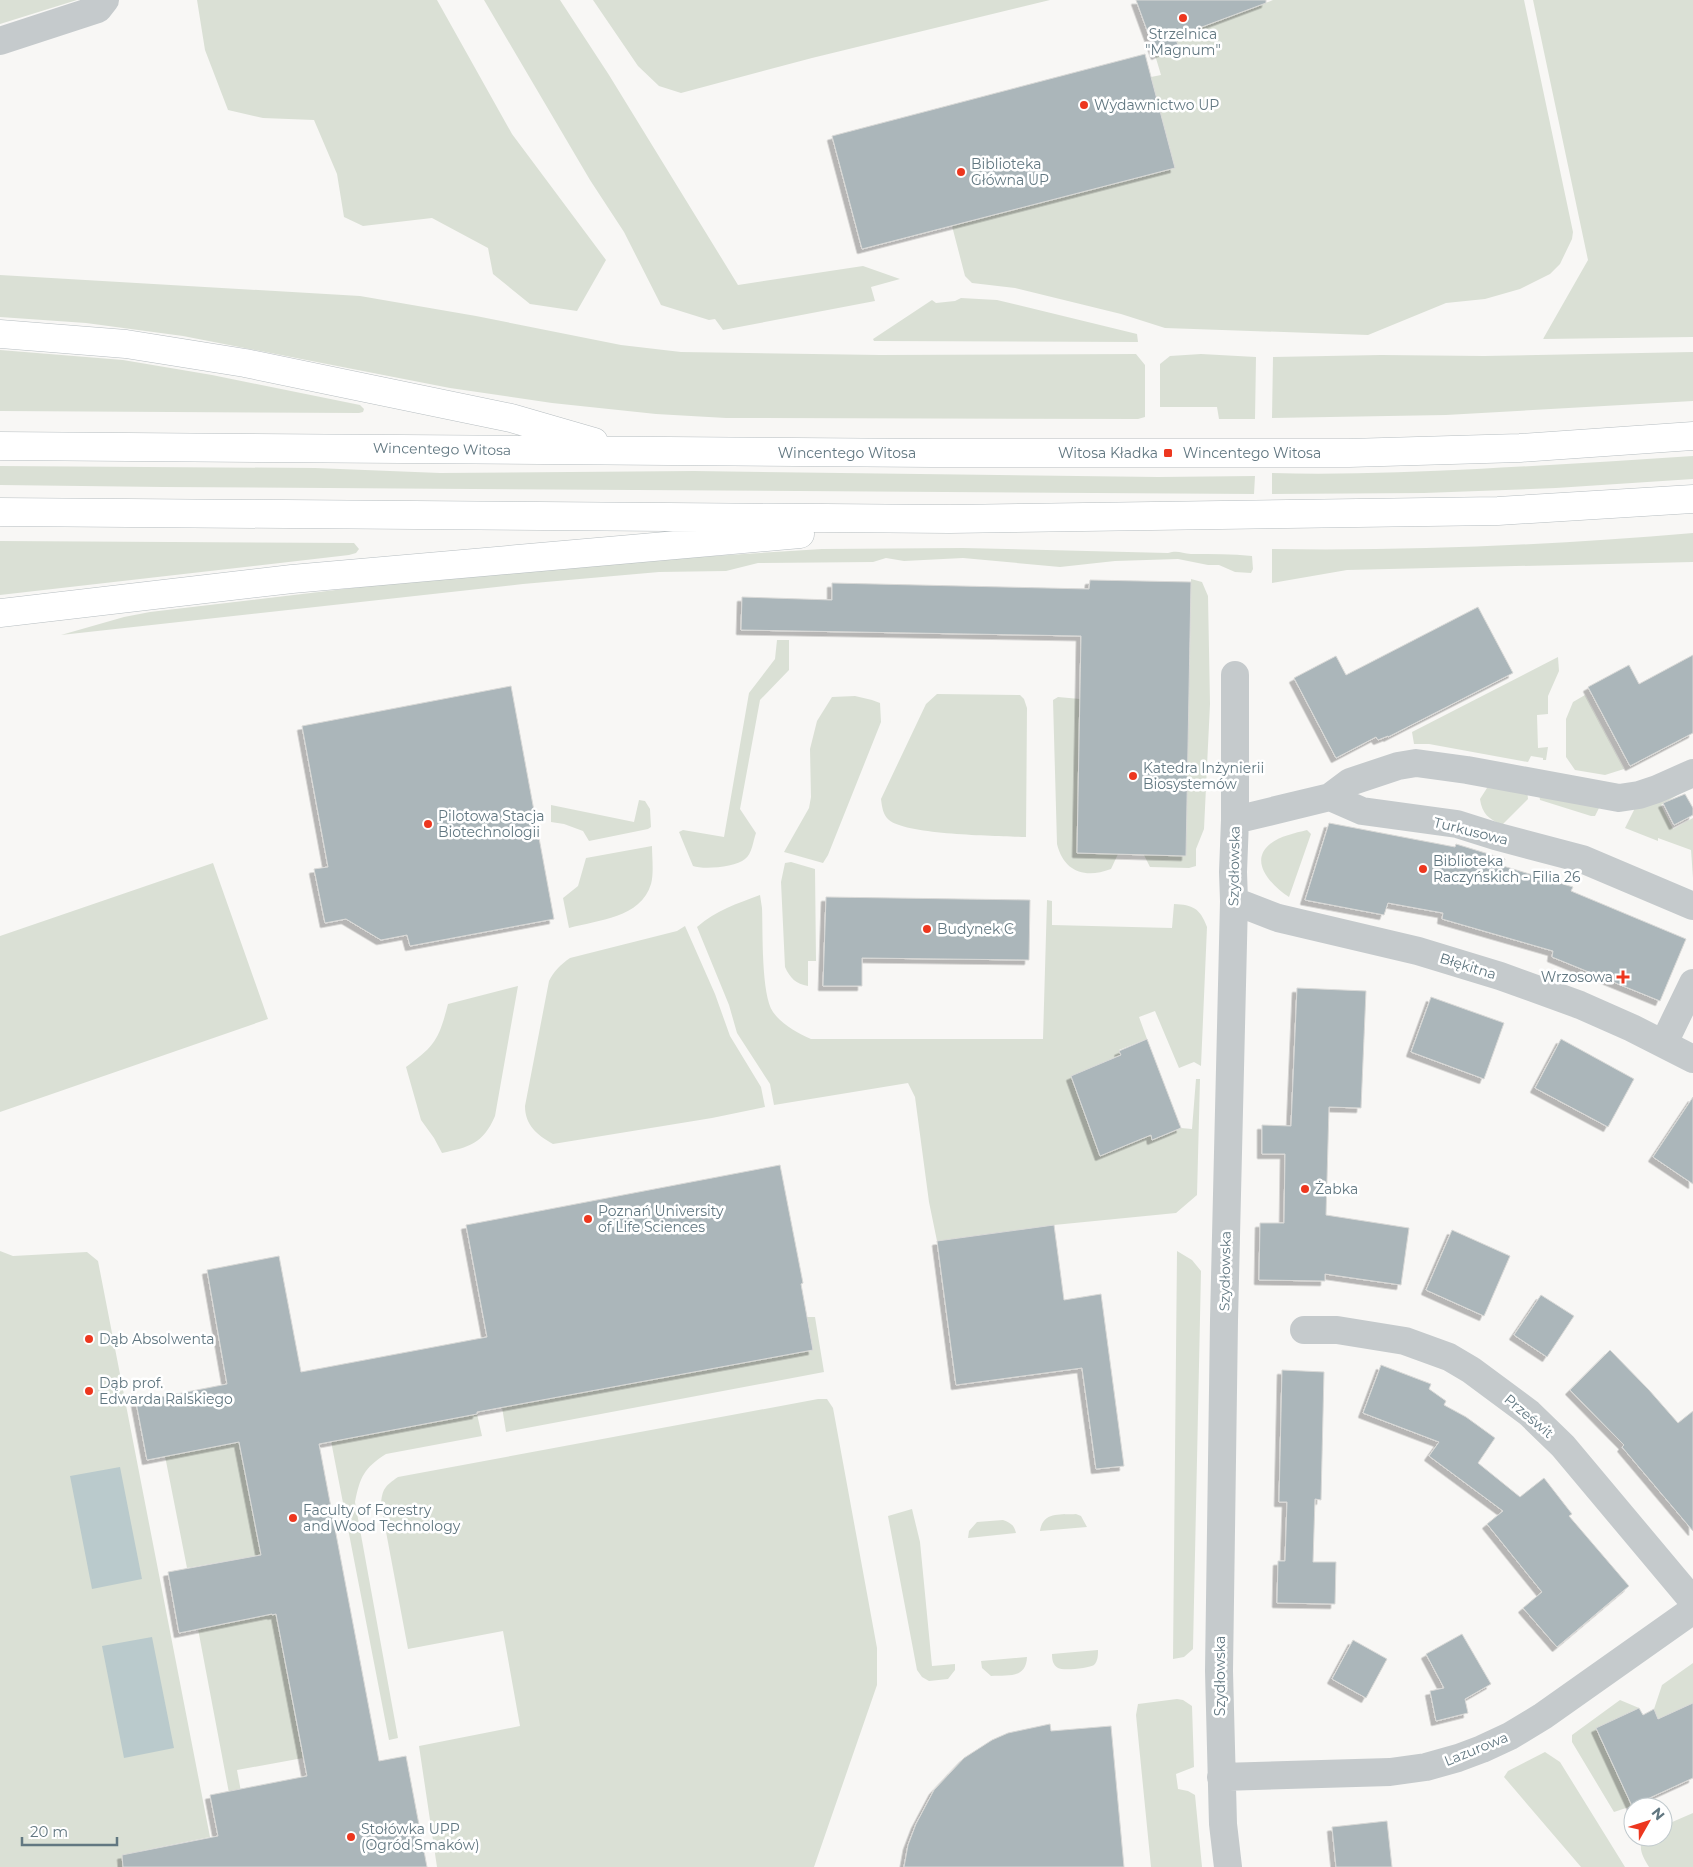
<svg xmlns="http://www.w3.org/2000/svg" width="1693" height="1867" font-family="Montserrat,sans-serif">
	<defs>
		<filter id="shadow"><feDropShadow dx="-4.5" dy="4.5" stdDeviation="0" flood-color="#0004"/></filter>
	</defs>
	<rect width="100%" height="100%" fill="#f8f7f5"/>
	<path fill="#dae0d5" d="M 0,0 L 77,0 L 0,24 Z
		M 197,0 L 437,0 L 512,134 L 606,260 L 577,311 L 530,304 L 493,274 L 488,248 L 432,218 L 363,226 L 344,217 L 337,174 L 314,120 L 263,118 L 228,110 L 205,50 Z
		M 484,0 L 560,0 L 609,75 L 738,285 L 863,266 L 900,279 L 871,287 L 875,301 L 723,330 L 715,319 L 709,320 L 661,305 L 624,232 L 590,180 Z
		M 593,0 L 1050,0 L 812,58 L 681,93 L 659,86 L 638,66 Z
		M 1273,0 L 1524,0 L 1573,232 L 1572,239 L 1560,264 L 1550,274 L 1520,289 L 1485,299 L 1446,303 L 1368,335 L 1165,328 L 1121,314 L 1015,288 L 972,283 L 965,276 L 952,226 L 1175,168 L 1151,77 L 1161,75 L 1155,55 L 1178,45 L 1175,37 Z
		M 1533,0 L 1693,0 L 1693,337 L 1543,339 L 1588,260 Z
		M 0,275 L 360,296 L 476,316 L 621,345 L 681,352 L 880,355 L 1136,354 L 1145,365 L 1145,417 L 1138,419 L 726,418 L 656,414 L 552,403 L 450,388 L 183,336 L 86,323 L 0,317 Z
		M 961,298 L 997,300 L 1137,334 L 1138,342 L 874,341 L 873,339 L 932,300 L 936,303 L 955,301 Z
		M 0,350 L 123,360 L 212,375 L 360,405 L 364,409 L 363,412 L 359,413 L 0,411 Z
		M 1693,352 L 1693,401 L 1446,415 L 1272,418 L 1273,357 L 1381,355 L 1484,356 Z
		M 1201,354 L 1256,357 L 1255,419 L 1219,419 L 1217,407 L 1160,407 L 1160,364 L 1170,356 Z
		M 1693,456 L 1693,479 L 1556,488 L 1424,493 L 1272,494 L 1272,473 C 1340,475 1409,472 1477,469 C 1549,465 1621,461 1693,456 Z
		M 0,466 L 315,468 L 440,473 L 694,471 L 1158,477 L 1255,476 L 1254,494 L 163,487 L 0,485 Z
		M 1693,533 L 1693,562 L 1347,570 L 1272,583 L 1272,549 C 1413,551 1552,545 1693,533 Z
		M 0,541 L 354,543 L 359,549 L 356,553 L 349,555 L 0,595 Z
		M 963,548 L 1168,553 C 1177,550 1182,553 1191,554 C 1212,554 1232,554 1252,556 L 1253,569 L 1251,573 L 1235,572 L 1219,565 L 1208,565 L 1178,559 L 1115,561 L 1060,567 L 963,558 L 904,561 L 886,558 L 873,562 L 758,563 L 726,571 L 659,572 L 523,584 L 61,635 L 124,617 L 150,612 L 411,581 L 666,559 L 822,549 Z
		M 1191,579 L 1202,582 L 1208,596 L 1210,704 L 1204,829 L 1196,849 L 1196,866 L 1189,868 L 1150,867 L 1144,855 L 1190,648 Z
		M 777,640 L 789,640 L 789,670 L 760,700 L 740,809 L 756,833 C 753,841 752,854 745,859 C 736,867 704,870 693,866 L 679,832 L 683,830 L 724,837 L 749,693 L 775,659 Z
		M 1558,657 L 1559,671 L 1548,696 L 1548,714 L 1537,715 L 1538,748 L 1548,747 L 1546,760 L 1543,760 L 1543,758 L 1531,756 L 1528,762 L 1429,744 L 1414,744 L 1412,732 Z
		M 937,694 L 1020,695 L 1024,699 L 1027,708 L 1026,837 C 1000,836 906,835 889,820 C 883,815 882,807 881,799 L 926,704 Z
		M 1585,695 L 1624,769 L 1605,775 L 1575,770 L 1566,757 L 1566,719 L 1573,702 Z
		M 855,696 L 872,700 L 880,703 L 881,722 L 828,855 L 823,863 L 784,852 L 809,808 L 811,797 L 810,749 L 817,721 L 832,697 Z
		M 1058,697 L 1080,699 L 1077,852 L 1118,854 L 1111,869 C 1085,879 1064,872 1057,844 L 1053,700 Z
		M 1487,788 L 1527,790 L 1528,799 L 1502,825 C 1489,819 1482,814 1480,799 Z
		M 1684,791 L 1661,805 L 1673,829 L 1693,818 L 1693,878 L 1691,850 L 1658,838 L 1658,841 L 1625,828 L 1634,810 L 1634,805 Z
		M 1539,793 L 1601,804 L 1595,816 L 1591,816 L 1540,800 Z
		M 639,800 L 645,801 L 650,809 L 651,827 L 648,829 L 589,841 L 583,831 L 564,824 L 551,822 L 551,805 L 634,822 Z
		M 1307,830 L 1311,834 L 1289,897 C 1272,886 1248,862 1270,844 C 1280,836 1295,833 1307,830 Z
		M 652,846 C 652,857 654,873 651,884 C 641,918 598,920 569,928 L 563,898 L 578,886 L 586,858 Z
		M 791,862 L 815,869 L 816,961 L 808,961 L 808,986 C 796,984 790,978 785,967 L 781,882 L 785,863 Z
		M 213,863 L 268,1019 L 0,1112 L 0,936 Z
		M 760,895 L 762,908 C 763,931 761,995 773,1012 C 782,1025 798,1033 811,1039 L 1043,1039 L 1047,900 L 1052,901 L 1052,925 L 1172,928 L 1174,904 C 1193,905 1200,908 1207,927 L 1201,1066 L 1194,1062 L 1179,1068 L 1155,1011 L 1139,1017 L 1147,1039 L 1119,1050 L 1121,1055 L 1071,1076 L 1100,1155 L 1151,1135 L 1152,1140 L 1181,1128 L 1192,1129 L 1196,1079 L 1200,1079 L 1197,1195 L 1176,1213 L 1054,1225 L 937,1241 L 929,1202 L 915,1097 L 908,1083 L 774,1105 L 770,1084 L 737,1033 L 729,1005 L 697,927 C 717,910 736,904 760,895 Z
		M 685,926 L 715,994 L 730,1036 L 761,1087 L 765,1107 L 712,1118 L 553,1144 C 537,1135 525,1125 525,1106 L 549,981 C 554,971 560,965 570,958 L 677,931 Z
		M 518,986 L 495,1116 C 483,1144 469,1147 442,1153 L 434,1138 L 421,1120 L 406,1067 C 435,1046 439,1039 448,1004 Z
		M 0,1251 L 13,1256 L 87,1252 L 98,1261 L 210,1837 L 141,1851 L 144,1867 L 0,1867 Z
		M 1177,1251 L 1192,1260 L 1201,1271 L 1193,1649 L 1184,1657 L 1173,1659 Z
		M 807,1317 L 815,1317 L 824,1372 L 506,1432 L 502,1407 L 813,1350 Z
		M 818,1399 L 827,1399 L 833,1408 L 877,1648 L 877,1685 L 814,1867 L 437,1867 L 419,1746 L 520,1726 L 503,1631 L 408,1649 L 381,1505 C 382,1489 385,1486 398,1477 Z
		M 477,1414 L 482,1436 L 386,1454 C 364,1468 360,1477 355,1502 L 398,1738 L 389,1740 L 331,1441 Z
		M 239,1442 L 261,1555 L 187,1568 L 165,1456 Z
		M 912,1509 L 920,1542 L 932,1666 L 955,1664 L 955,1670 L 948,1679 L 929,1681 L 922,1677 L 917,1670 L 888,1516 Z
		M 1076,1514 L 1081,1516 L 1087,1527 L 1040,1531 C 1043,1511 1060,1515 1076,1514 Z
		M 1003,1520 C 1011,1523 1014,1525 1016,1533 L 968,1538 L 969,1531 L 977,1522 Z
		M 272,1614 L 272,1615 L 276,1614 L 303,1758 L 237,1770 L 255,1867 L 243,1867 L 198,1629 Z
		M 1098,1650 C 1098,1655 1098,1661 1094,1665 C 1090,1668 1063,1671 1058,1668 C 1053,1665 1052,1660 1052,1654 Z
		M 1027,1657 C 1026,1679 1008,1675 991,1676 L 982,1668 L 981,1661 Z
		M 1693,1663 L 1693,1703 L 1658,1719 L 1654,1709 L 1662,1685 Z
		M 1177,1699 L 1183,1700 L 1192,1706 L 1194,1767 L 1176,1774 L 1178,1789 L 1188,1791 L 1195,1795 L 1202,1867 L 1151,1867 L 1136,1715 L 1138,1704 Z
		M 1620,1700 L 1639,1708 L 1596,1729 L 1632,1806 L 1614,1812 L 1572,1742 L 1572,1735 Z
		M 1545,1752 L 1560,1762 L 1625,1867 L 1581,1867 L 1504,1777 L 1508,1771 Z
		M 1693,1813 L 1693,1867 L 1649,1867 C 1643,1857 1637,1848 1644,1837 L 1663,1837 L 1663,1826 Z"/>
	<path fill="#bacacc" d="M 120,1467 L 142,1579 L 92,1589 L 70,1476 Z
		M 152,1637 L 174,1748 L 124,1758 L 102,1646 Z"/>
	<path fill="#abb6ba" stroke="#d9d9d7" filter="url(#shadow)" d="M 1136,0 L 1266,0 L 1266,3 L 1175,37 L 1178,45 L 1156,55 Z
		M 1145,54 L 1175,168 L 862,249 L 832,136 Z
		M 1090,580 L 1191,582 L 1186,856 L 1077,853 L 1081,636 L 741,630 L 742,597 L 832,600 L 832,583 L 1089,589 Z
		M 1478,607 L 1513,673 L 1388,737 L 1388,736 L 1378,740 L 1376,737 L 1336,758 L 1294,678 L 1336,656 L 1346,675 Z
		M 1693,655 L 1693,733 L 1630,766 L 1588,687 L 1629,665 L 1639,684 Z
		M 511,686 L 554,919 L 410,946 L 407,935 L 381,940 L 346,919 L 325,923 L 314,869 L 328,867 L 302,726 Z
		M 1685,794 L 1693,808 L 1693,815 L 1674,825 L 1663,803 Z
		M 1329,823 L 1455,847 L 1456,844 L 1505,859 L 1503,866 L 1573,887 L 1571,891 L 1686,939 L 1660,1001 L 1552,957 L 1553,951 L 1442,919 L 1443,913 L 1388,903 L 1384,915 L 1305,900 Z
		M 826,897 L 1030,900 L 1029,960 L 862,958 L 862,986 L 823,986 Z
		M 1297,988 L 1366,991 L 1361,1108 L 1329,1107 L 1326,1215 L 1409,1228 L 1401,1285 L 1325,1274 L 1325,1281 L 1259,1280 L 1260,1223 L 1284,1223 L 1285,1154 L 1262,1154 L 1262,1125 L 1291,1126 Z
		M 1431,997 L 1504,1023 L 1484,1079 L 1411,1052 Z
		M 1147,1039 L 1181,1128 L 1152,1140 L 1151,1135 L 1100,1156 L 1071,1076 L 1121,1055 L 1119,1051 Z
		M 1561,1039 L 1634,1079 L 1608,1127 L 1535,1088 Z
		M 1693,1097 L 1693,1184 L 1653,1157 Z
		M 780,1165 L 803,1283 L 801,1284 L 813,1350 L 477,1412 L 477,1414 L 319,1444 L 379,1761 L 406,1756 L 427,1867 L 123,1867 L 122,1855 L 218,1836 L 210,1795 L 307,1776 L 276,1614 L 272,1615 L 272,1614 L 179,1633 L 168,1572 L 261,1555 L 239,1442 L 147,1460 L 136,1402 L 227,1384 L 207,1270 L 279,1256 L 301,1372 L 487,1337 L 466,1225 Z
		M 1054,1225 L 1064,1300 L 1101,1294 L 1124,1466 L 1096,1469 L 1082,1368 L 956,1385 L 937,1241 Z
		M 1452,1230 L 1510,1256 L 1484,1316 L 1426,1290 Z
		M 1541,1295 L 1574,1316 L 1547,1357 L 1514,1335 Z
		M 1610,1350 L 1649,1390 L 1678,1423 L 1693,1411 L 1693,1531 L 1622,1447 L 1624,1445 L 1570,1390 Z
		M 1381,1365 L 1431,1384 L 1429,1389 L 1446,1401 L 1444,1405 L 1466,1417 L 1495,1438 L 1478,1463 L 1520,1497 L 1544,1478 L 1572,1514 L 1569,1516 L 1629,1586 L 1557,1647 L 1523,1608 L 1542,1592 L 1487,1524 L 1503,1511 L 1429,1456 L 1439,1442 L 1363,1413 Z
		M 1282,1370 L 1324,1372 L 1321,1500 L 1315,1499 L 1313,1562 L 1336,1562 L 1335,1604 L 1277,1603 L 1278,1561 L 1285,1561 L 1287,1502 L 1279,1502 Z
		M 1462,1634 L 1491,1684 L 1465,1699 L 1468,1713 L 1436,1721 L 1430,1691 L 1444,1688 L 1426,1654 Z
		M 1353,1640 L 1387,1659 L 1366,1698 L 1332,1679 Z
		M 1693,1703 L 1693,1778 L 1632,1806 L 1596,1728 L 1639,1708 L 1643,1715 L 1654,1709 L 1658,1719 Z
		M 1050,1724 L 1051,1731 L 1111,1726 L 1124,1867 L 904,1867 L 908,1845 L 916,1824 L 934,1790 L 964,1758 L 992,1740 L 1008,1733 Z
		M 1387,1821 L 1392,1867 L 1336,1867 L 1332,1827 Z"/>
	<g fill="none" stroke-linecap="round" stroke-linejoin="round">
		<defs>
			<path id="secondary" d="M 0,334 L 126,344 L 245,363 L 511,418 L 594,442
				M 0,446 L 932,453 L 1349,453 L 1520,448 L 1693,436
				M 0,512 L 950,519 L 1498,511 L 1693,499
				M 0,613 L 292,579 L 800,534"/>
		</defs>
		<use href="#secondary" stroke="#b7bec1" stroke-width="29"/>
		<path stroke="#c5cacc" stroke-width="28" d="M 0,41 L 98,9 L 105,0
			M 1330,797 L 1362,811 L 1457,824 L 1495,836 L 1582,859 L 1693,906
			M 1235,820 L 1330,797 L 1350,782 L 1398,766 L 1416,763 L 1467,770 L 1619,798 L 1639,795 L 1657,789 L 1693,773
			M 1234,901 L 1278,918 L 1418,951 L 1500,976 L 1580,1005 L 1632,1028 L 1693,1059
			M 1664,1043 L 1693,983
			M 1304,1330 L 1337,1330 L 1405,1341 L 1449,1357 L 1471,1370 L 1529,1413 L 1563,1446 L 1693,1601
			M 1221,1777 L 1390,1772 L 1426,1767 L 1458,1758 L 1482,1749 L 1510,1736 L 1543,1716 L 1693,1610
			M 1228,1867 L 1223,1824 L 1219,1671 L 1224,1320 L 1234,901 L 1233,872 L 1235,820 L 1235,675"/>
		<use href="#secondary" stroke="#fff" stroke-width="28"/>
	</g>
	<g fill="#ed371f" stroke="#fff" stroke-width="2">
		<circle cx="1183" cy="18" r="5"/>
		<circle cx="1084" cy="105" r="5"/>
		<circle cx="961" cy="172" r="5"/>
		<rect x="1163" y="448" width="10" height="10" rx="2.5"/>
		<circle cx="1133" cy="776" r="5"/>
		<circle cx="428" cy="824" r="5"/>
		<circle cx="1423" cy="869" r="5"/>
		<circle cx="927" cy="929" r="5"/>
		<path d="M1620.5 969.5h5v5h5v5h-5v5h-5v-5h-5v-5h5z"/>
		<circle cx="1305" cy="1189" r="5"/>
		<circle cx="588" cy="1219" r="5"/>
		<circle cx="89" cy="1339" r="5"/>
		<circle cx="89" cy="1391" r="5"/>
		<circle cx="293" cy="1518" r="5"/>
		<circle cx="351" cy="1837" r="5"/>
	</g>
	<g text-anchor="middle" stroke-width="5" stroke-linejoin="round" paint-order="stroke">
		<g font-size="14" fill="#617781" stroke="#fff" text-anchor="start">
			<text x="1183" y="39" text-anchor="middle">Strzelnica<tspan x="1183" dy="16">"Magnum"</tspan></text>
			<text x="1094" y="110">Wydawnictwo UP</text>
			<text x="971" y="169">Biblioteka<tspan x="971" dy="16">Główna UP</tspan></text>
			<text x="1158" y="458" text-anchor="end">Witosa Kładka</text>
			<text x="1143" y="773">Katedra Inżynierii<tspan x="1143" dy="16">Biosystemów</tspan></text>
			<text x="438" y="821">Pilotowa Stacja<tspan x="438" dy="16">Biotechnologii</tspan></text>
			<text x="1433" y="866">Biblioteka<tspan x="1433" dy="16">Raczyńskich - Filia 26</tspan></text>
			<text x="937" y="934">Budynek C</text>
			<text x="1613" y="982" text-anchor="end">Wrzosowa</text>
			<text x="1315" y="1194">Żabka</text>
			<text x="598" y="1216">Poznań University<tspan x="598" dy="16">of Life Sciences</tspan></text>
			<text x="99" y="1344">Dąb Absolwenta</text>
			<text x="99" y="1388">Dąb prof.<tspan x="99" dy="16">Edwarda Ralskiego</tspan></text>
			<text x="303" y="1515">Faculty of Forestry<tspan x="303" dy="16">and Wood Technology</tspan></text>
			<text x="361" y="1834">Stołówka UPP<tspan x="361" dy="16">(Ogród Smaków)</tspan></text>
		</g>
		<g font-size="14" fill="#617781" stroke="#fff">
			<text transform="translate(442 449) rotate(1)" y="5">Wincentego Witosa</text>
			<text x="847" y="458">Wincentego Witosa</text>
			<text x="1252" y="458">Wincentego Witosa</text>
			<text transform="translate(1471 831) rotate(14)" y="5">Turkusowa</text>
			<text transform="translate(1234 866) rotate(-89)" y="5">Szydłowska</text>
			<text transform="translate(1468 966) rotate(17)" y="5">Błękitna</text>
			<text transform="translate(1225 1271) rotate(-89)" y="5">Szydłowska</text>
			<text transform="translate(1529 1416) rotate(40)" y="5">Prześwit</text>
			<text transform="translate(1220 1676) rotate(-90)" y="5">Szydłowska</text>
			<text transform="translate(1476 1749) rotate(-22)" y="5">Lazurowa</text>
		</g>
	</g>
	<g transform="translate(1648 1822) rotate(51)"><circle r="24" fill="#ffffff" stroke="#c0c9cd"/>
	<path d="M0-4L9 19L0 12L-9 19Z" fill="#ed371f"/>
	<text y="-8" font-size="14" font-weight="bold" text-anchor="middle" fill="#617781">N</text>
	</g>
	<path d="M22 1837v8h95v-8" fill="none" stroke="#617781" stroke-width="2.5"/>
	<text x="30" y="1837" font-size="15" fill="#617781" stroke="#ffffff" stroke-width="4" paint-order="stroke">20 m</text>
</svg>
